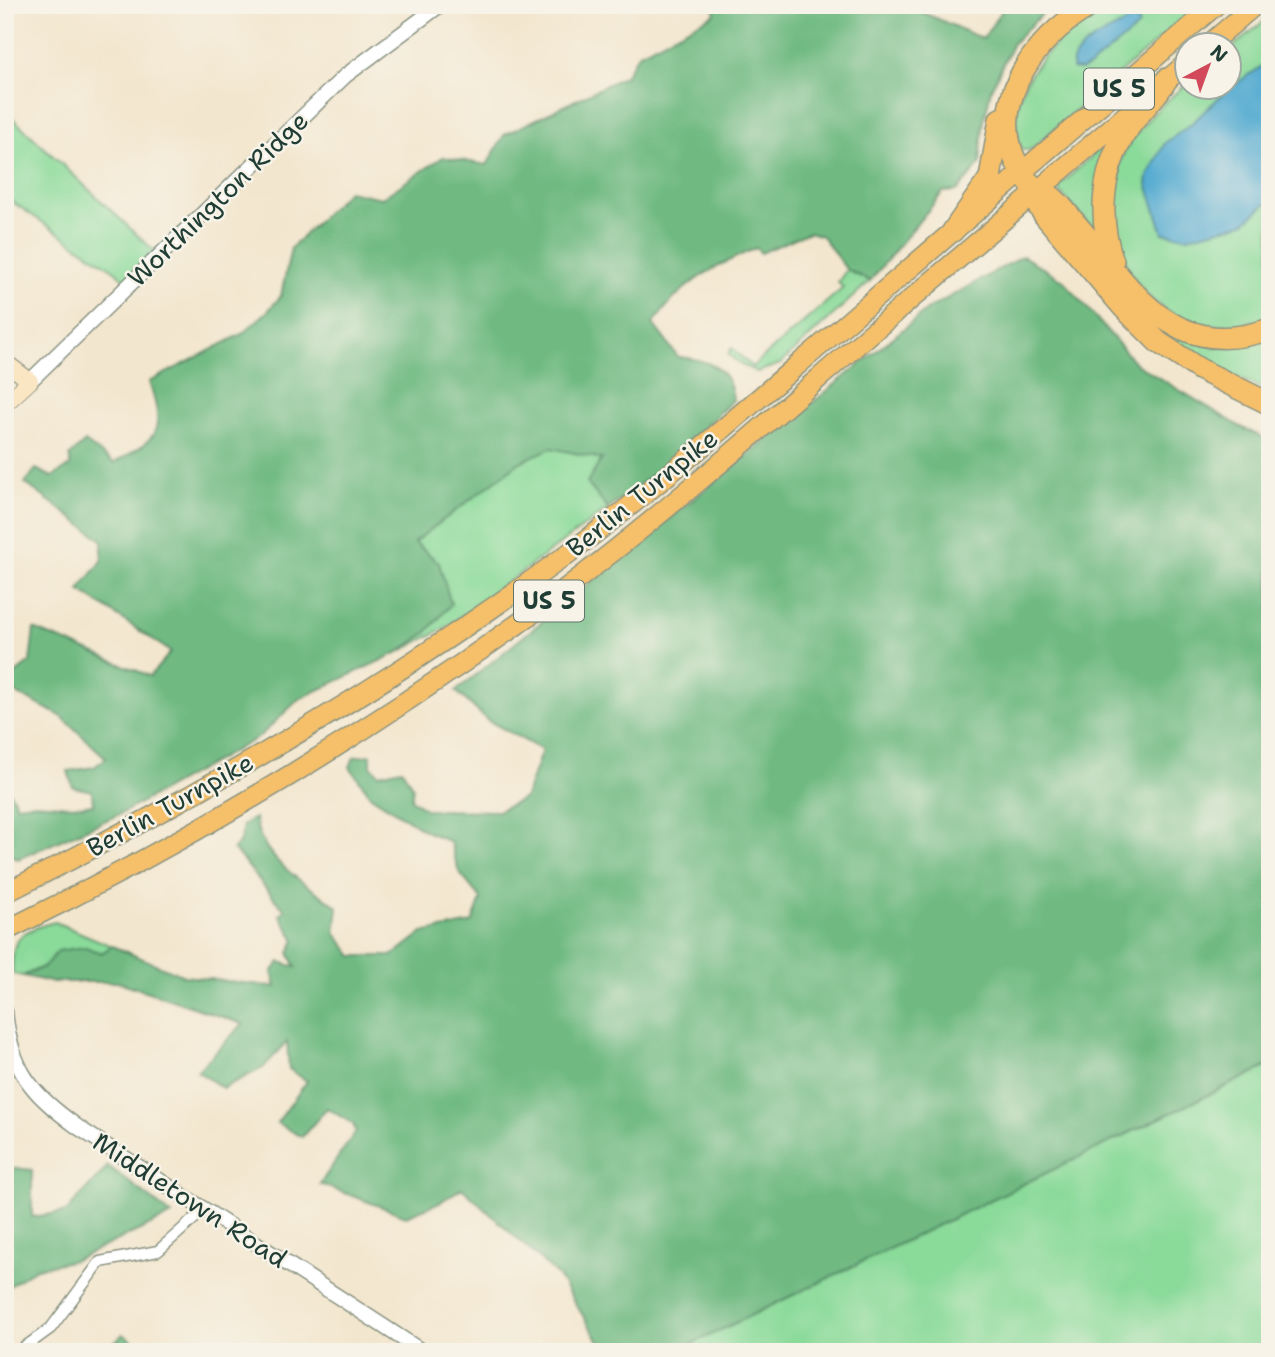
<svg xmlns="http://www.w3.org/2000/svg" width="1275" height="1357" font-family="'Shantell Sans',sans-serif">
	<rect width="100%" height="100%" fill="#f7f3e8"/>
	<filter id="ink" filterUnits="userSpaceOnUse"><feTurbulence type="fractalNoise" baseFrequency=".0143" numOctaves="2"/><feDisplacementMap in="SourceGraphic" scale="14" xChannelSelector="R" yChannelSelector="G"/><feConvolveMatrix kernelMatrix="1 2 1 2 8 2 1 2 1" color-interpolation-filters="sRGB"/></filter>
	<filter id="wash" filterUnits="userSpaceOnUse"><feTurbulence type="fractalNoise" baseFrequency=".00686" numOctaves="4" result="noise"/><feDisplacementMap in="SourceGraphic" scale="28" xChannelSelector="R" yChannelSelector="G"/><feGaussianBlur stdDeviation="1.57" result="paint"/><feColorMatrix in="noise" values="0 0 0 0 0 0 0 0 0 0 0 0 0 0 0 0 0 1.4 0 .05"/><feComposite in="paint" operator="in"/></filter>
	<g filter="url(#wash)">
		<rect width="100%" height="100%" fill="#f3e6ce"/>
		<path fill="#8ada9a" stroke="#548c67" stroke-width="2" d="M 1117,5 L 1199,5 L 1030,150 L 1022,150 C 996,85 1063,28 1117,5 Z
			M 1270,16 L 1270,316 C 1190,346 1122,302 1115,217 C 1113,201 1113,180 1119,164 C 1132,131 1161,105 1187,83 L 1188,88 L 1230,88 L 1230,49 Z
			M 5,111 L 163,259 L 132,287 L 115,271 L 5,197 Z
			M 1115,135 L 1097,233 L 1059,191 L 1059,186 Z
			M 848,268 L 854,274 L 870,281 L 780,364 L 757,372 L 741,365 L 728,354 L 732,348 L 752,367 L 843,288 L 838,282 Z
			M 1159,329 L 1216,347 L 1270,337 L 1270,362 L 1264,375 L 1270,377 L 1270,392 L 1188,356 Z
			M 551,447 L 603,459 L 588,483 L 608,509 L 445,628 L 399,652 L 427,632 L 439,563 L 414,542 L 520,462 Z
			M 55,922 L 112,946 L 102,953 L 85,947 L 23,976 L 13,974 C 10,937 20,931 55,922 Z
			M 1270,1065 L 1270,1352 L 675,1352 Z"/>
		<path fill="#6fba82" stroke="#477c5b" stroke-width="2" d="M 714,5 L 906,5 L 983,39 L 1005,5 L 1051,5 L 1013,43 L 991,89 L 983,126 L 980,164 L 957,191 L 943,192 L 870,281 L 846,269 L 822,236 L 809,232 L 761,253 L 756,248 C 709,270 683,281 653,324 L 678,357 C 707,359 730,367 733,400 L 661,468 L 608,509 L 587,483 L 602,459 L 551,448 L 520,462 L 414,542 L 439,563 L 451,604 L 427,632 L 399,652 L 299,699 L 259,737 L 122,813 L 18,859 L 8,854 L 5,789 L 8,788 L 17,805 C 46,799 62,810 93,804 L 92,791 L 73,787 L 68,771 L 94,767 L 106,758 L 61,716 L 16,693 L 8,679 L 30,662 L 34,629 L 150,676 L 171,652 L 79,590 L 102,561 L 102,540 L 25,483 L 36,469 L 52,477 L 70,466 L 70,456 L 85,442 L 114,463 C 158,438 166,433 149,382 L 242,334 L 268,311 L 281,296 L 291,248 L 348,191 L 382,198 L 443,157 L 487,165 L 504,135 L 625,76 L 638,54 L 715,14 Z
			M 1023,256 L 1063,280 L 1136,364 L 1241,427 L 1270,441 L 1270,1065 L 675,1352 L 606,1352 L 558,1276 L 462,1188 L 440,1202 L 406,1216 L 320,1184 L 356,1131 L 353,1124 L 327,1108 L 302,1137 L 277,1123 L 307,1081 L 289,1069 L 287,1042 L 263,1068 L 223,1088 L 197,1071 L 243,1024 L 119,982 L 51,982 L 23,976 L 44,967 L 58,951 L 85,947 L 102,953 L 112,946 L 184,976 L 276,987 L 272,972 L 280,962 L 296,967 L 289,953 L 295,940 L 280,915 L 285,910 C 266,891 252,869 233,849 L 240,842 L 243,825 L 255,818 C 261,861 305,883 338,907 L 335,933 L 353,956 L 392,956 L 422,933 L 472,923 L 481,899 L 459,872 L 450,842 L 424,830 L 371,796 L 350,767 L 354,757 L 371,755 L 371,766 L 379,774 L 402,769 L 413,788 L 411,799 L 427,810 L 498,811 L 525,798 L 542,750 L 487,720 L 456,691 L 928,309 Z
			M 108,1166 L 172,1215 L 75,1260 L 36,1268 L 5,1289 L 5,1167 L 32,1170 L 32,1217 L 66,1212 Z
			M 123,1334 L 148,1352 L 104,1352 Z"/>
		<path fill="#54abd1" stroke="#3a7482" stroke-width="2" d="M 1133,19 L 1139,22 L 1138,27 L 1090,66 L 1081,70 L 1072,69 C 1071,44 1114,30 1133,19 Z
			M 1270,61 L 1270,200 L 1244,223 L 1188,237 L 1163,233 L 1147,184 L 1148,176 L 1165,143 L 1191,124 L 1229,88 Z"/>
	</g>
	<g filter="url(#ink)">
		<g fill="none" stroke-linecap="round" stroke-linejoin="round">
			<defs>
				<path id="minor" d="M 18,1352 L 51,1328 L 100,1262 L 158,1251 L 205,1209"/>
				<path id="tertiary" d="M 30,381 L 345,76 L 440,5
					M 5,1011 C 11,1071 31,1093 79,1128 L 423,1352"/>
				<path id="secondary" d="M 5,362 L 30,381 L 5,404"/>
				<path id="trunk" d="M 1207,46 L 1255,5
					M 5,893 C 202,795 392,684 569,553 C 664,482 753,403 843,326 C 967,219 1091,112 1216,5
					M 5,931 C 192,840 369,733 537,610 C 640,534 737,449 834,365 C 951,264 1069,163 1188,62"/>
				<path id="motorway" d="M 1092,5 C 1031,38 978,114 1027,180 C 1035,191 1043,190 1052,197 C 1062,205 1069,216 1077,225 C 1132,289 1171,363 1270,329
					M 1036,191 L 1037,204 L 1045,216 L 1123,307 L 1158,342 L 1199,369 L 1270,404
					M 953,231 L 990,178 L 1000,119
					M 1113,261 C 1097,216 1102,166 1130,126 C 1142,109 1157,97 1167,79"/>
			</defs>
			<use href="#minor" stroke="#899281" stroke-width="13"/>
			<use href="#tertiary" stroke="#899281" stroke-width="17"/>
			<use href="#secondary" stroke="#899281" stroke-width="18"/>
			<use href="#trunk" stroke="#899281" stroke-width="22"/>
			<use href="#motorway" stroke="#899281" stroke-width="24"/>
			<use href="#minor" stroke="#fff" stroke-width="10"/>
			<use href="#tertiary" stroke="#fff" stroke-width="14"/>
			<use href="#secondary" stroke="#fbe6c4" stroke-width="16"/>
			<use href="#trunk" stroke="#f6c06b" stroke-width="19"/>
			<use href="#motorway" stroke="#f6c06b" stroke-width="21"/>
		</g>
	</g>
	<g text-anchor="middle" stroke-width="5" stroke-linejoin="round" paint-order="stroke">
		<g fill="#f7f3e8" stroke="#60746a" stroke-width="2">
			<rect x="1084" y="68.5" width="70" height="41" rx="5"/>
			<rect x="514" y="580.5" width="70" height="41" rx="5"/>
		</g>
		<g font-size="24" font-weight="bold" fill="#1f3d34">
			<text x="1119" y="97">US 5</text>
			<text x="549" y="609">US 5</text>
		</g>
		<g font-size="26" fill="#1f3d34" stroke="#f7f3e8">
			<text transform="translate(218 199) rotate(-44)" y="9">Worthington Ridge</text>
			<text transform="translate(642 493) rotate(-39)" y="9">Berlin Turnpike</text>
			<text transform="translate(170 805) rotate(-29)" y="9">Berlin Turnpike</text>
			<text transform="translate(190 1200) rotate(33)" y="9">Middletown Road</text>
		</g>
	</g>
	<rect width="1275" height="1357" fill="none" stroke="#f7f3e8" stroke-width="28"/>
	<g transform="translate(1208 66) rotate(41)"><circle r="33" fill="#f7f3e8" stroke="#a1aaa0" stroke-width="2"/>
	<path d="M0-5L12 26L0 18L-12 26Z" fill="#d1495b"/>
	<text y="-10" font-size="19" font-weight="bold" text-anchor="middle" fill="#1f3d34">N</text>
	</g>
</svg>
